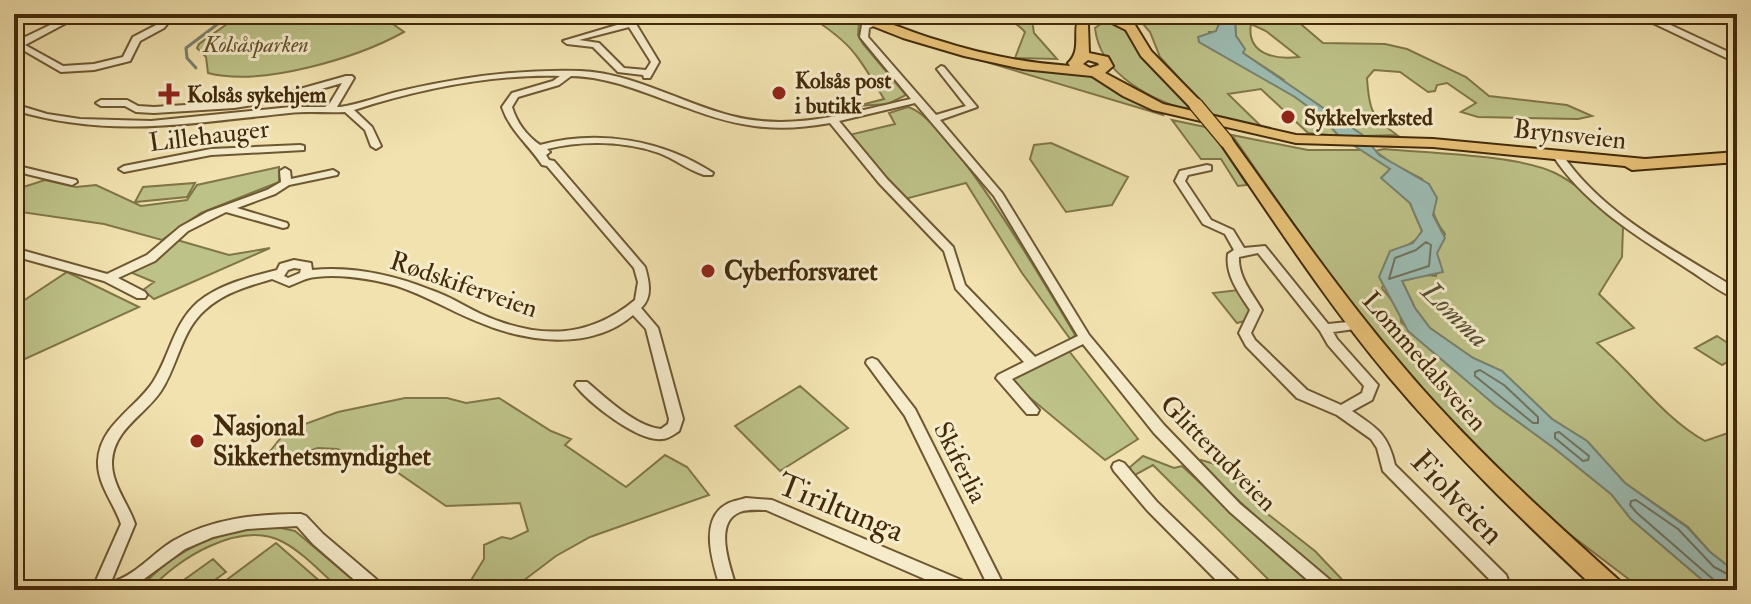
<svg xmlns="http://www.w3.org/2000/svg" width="1751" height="604" font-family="'IM FELL Double Pica',serif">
	<rect width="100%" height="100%" fill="#f1e2af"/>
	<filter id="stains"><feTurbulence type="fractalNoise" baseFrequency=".0025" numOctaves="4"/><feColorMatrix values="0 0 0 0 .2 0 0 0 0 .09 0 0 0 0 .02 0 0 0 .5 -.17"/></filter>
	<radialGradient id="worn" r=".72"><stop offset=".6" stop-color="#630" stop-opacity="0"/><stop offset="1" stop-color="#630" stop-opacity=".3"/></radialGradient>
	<path fill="#bdc288" stroke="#807648" stroke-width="2" fill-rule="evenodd" d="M 241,14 L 379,14 L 404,32 C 357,58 261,87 208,73 L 206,57 L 197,48 L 199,44 Z
		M 806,14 L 837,14 L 859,23 L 858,35 L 863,44 L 906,95 L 888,104 L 857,106 L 884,99 C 857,54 852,43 806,14 Z
		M 986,14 L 1031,14 L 1034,33 L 1057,59 L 1015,58 L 1025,32 C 1014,20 1000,14 983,18 Z
		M 1129,14 L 1212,14 L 1219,24 L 1216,32 L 1209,32 L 1216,50 L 1295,97 L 1321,116 L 1339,136 L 1308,133 L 1261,89 L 1228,94 L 1265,130 L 1217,120 L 1160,57 L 1150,32 L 1138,18 Z
		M 1230,14 L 1289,14 L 1323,43 L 1385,44 L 1407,49 L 1466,77 L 1489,96 L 1567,105 L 1592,116 L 1578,119 L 1478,117 L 1461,112 L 1476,103 L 1447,83 L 1437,85 L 1435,91 L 1428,92 L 1400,72 L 1374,70 L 1367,78 C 1369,109 1371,117 1397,135 L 1364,136 L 1285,85 L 1284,80 L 1243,53 L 1243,46 L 1236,36 L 1235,20 ZM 1251,24 L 1266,31 L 1299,57 C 1275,60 1246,54 1251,24 Z
		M 1105,21 L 1126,28 L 1153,69 L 1196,113 C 1154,101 1100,76 1095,28 Z
		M 889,31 L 995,64 L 1093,76 L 1162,112 L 1163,115 L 886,32 Z
		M 908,107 C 949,118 1049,291 1075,335 L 1071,340 L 1022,273 L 966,183 L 905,199 L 849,135 L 895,124 L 889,113 Z
		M 1172,120 L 1210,128 L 1247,185 L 1238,186 L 1221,159 L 1201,159 Z
		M 1232,135 L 1308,150 L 1363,150 L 1391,169 L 1382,178 L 1410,203 L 1422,231 L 1417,239 L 1408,245 L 1382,288 L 1400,311 L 1401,322 L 1495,405 L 1554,448 L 1611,494 L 1631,519 L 1714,590 L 1643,590 L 1551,520 L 1417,385 L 1341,293 Z
		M 1051,143 L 1128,177 L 1112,205 L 1066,212 L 1030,159 L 1034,145 Z
		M 1384,149 C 1427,153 1519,155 1555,173 C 1580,185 1602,209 1623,227 L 1622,257 L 1599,294 L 1634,328 L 1597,343 C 1634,374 1662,417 1705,441 L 1737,430 L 1737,573 L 1710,552 L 1688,527 L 1625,483 L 1587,441 L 1552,419 L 1502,371 L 1473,358 L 1430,328 L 1415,308 L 1402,281 L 1426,275 L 1436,276 L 1437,253 L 1445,234 C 1432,218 1430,198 1422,179 L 1393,164 L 1375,151 Z
		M 279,167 L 279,182 L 201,213 L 162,240 L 104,224 L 14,211 L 14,190 L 45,180 L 76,187 L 96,185 L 141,206 L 187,200 L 197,185 Z
		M 195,183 L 187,197 L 135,202 L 143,187 Z
		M 177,240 L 229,255 L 270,248 L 154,299 L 143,290 L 154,282 L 130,272 Z
		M 67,272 L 139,307 L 14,364 L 14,328 L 22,322 L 14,319 L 14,307 Z
		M 1239,290 L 1252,310 L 1245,321 L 1237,323 L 1213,293 Z
		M 1717,336 L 1737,349 L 1737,357 L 1722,365 L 1695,348 Z
		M 1069,351 L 1138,439 L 1105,460 L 1012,383 L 1017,374 Z
		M 800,386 L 848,428 L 780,471 L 735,426 Z
		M 405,398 L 447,398 L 466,403 L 499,398 L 551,431 L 571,439 L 565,445 L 626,487 L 665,455 L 687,467 L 709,495 L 590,537 L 556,556 L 511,590 L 465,590 L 484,559 L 484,545 L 502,537 L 511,539 L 528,531 L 520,503 L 446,506 L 391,468 L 337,449 L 318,448 L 291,457 L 274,467 L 264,459 L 286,431 L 338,412 Z
		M 1143,456 L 1174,468 L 1182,466 L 1282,559 L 1320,590 L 1279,590 L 1153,465 L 1133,476 L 1130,467 Z
		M 1201,460 L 1218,465 L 1269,515 L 1315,551 L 1352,590 L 1339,590 L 1203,469 L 1199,464 Z
		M 276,527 L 295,531 L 365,590 L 341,590 C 323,575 304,553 283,542 C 241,519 176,559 150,590 L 138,590 C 176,548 220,529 276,527 Z
		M 276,543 L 330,590 L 213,590 Z
		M 213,559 L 226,572 L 201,590 L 170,590 Z"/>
	<path fill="#9cbcb3" stroke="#78826f" stroke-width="2" d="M 1212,14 L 1230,14 L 1235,20 L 1236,36 L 1245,49 L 1243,53 L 1364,136 L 1379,155 L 1429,184 L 1437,198 L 1433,215 L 1445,238 L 1437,253 L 1443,272 L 1402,281 L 1415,308 L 1430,328 L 1473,358 L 1502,371 L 1552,419 L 1587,441 L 1625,483 L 1688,528 L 1710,552 L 1737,573 L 1737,590 L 1714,590 L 1631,519 L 1611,494 L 1554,448 L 1495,405 L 1408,331 L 1379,277 L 1390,251 L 1413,243 L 1422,231 L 1410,203 L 1381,178 L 1390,169 L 1339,136 L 1321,116 L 1295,97 L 1199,42 L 1198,37 L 1216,31 L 1219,24 Z"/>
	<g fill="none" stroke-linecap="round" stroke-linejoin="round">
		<path stroke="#6f735e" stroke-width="2" d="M 1426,242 L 1431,245 L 1429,266 L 1389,279 L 1395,258 L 1416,250 Z
			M 1480,370 L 1504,385 L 1538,417 L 1538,423 L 1533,423 L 1475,376 L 1475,372 Z
			M 1559,432 L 1589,456 L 1588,460 L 1583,461 L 1555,438 L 1555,433 Z
			M 1718,590 L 1715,581 L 1637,513 L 1630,505 L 1631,501 L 1636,500 L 1678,529 L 1714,567 L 1737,579"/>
		<path stroke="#78826f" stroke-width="3" d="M 196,68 L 187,58 L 186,48 L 231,14"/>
		<defs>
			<path id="minor" d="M 73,14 L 83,14 L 25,45 L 63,66 L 94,64 L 123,57 L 133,37 L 158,24 L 162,20 L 133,16 L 129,14 L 155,14 L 172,18 L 164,28 L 140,41 L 130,61 L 94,70 L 61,72 L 16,46 L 21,39 Z
				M 622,14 L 630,14 L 659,62 L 650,78 L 644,78 L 643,75 L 618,72 L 593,47 L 567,44 L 563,41 L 627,22 ZM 629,27 L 651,62 L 646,70 L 624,68 L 599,43 L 579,40 Z
				M 878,19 L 885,21 L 869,28 L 868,37 L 936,115 L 966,106 L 937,69 L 941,66 L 944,67 L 977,107 L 940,120 L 1002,193 L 1089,335 L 1164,425 L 1240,504 L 1336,585 L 1338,590 L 1319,590 L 1230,512 L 1154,433 L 1083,344 L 1012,379 L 1039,410 L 1037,414 L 1027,414 L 996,378 L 998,375 L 1024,362 L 956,289 L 944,251 L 879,183 L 830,123 C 775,133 737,127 685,107 C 647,94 612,77 571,76 L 559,85 L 518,97 L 512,107 C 517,123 526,135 540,145 C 598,129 663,140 713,173 L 712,175 L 704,175 C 688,170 675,159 659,153 C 625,141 582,140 547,149 L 550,152 L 546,155 L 549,160 L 554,161 L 645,267 C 649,281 653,297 641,308 L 658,328 L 683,419 L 679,431 C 673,435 668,439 662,439 C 638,442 589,403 575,385 L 577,382 L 587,382 C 605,397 636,427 661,429 L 668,424 L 669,419 L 646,329 L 633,315 C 590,352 524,342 476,321 C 449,310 425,295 397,286 C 372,279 332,272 306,279 C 300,281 295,284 289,286 L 272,279 C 248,286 223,293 205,310 C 181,331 178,365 161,391 C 145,415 114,429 112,461 C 111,484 128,503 135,524 L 111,582 C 134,577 153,553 173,541 C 212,518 257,514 301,514 L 306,516 L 323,534 L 383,585 L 385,590 L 366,590 L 313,544 L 297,526 L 247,529 L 213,537 L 185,549 L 129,590 L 96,590 L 94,585 L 121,524 C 114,503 97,484 98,461 C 100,425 135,409 153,382 C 170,356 173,324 198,302 C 220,284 249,277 277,270 L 280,264 L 294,260 L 311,263 L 312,270 C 353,266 393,275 431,290 C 449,296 464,306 481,314 C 536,339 587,340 635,300 L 638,282 L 634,268 L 547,166 L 542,165 C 529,145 510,131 502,107 L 512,93 L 553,81 L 560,76 C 491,74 419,89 354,110 L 372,127 L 381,146 L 376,149 L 371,146 L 365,130 L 345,112 C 326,113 308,111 289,113 C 192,123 110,139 14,110 L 14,104 L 47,114 L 80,119 L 151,121 L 291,107 L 325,107 L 330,103 L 342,83 L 283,100 L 234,108 L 154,113 L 136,112 L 125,106 L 101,106 L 96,103 L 101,100 L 127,100 L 138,106 L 154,107 L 234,102 L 282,94 L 346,76 L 352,76 L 354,78 L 337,107 L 340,107 C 359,105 385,94 405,90 C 462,77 522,69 580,71 C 633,73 681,103 732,116 C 793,132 852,112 911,99 L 860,37 L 862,25 ZM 915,103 L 994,196 L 1078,336 L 1035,357 L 965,285 L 953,247 L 887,179 L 839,121 ZM 294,268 L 301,269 L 300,273 L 288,278 L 284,276 L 288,270 Z
				M 300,145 L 304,146 L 304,150 L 211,155 L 124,172 L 119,169 L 124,166 L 211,149 Z
				M 1558,153 L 1562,154 C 1603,215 1676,251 1737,289 L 1737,299 C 1720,293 1705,280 1689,270 C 1640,238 1586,206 1553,156 Z
				M 14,165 L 76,180 L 77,182 L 72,185 L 14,171 Z
				M 1207,165 L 1211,166 L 1211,170 L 1188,175 L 1185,181 L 1211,220 L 1233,230 L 1244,248 L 1265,246 L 1328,324 L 1358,321 L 1362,322 L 1364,325 L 1362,328 L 1333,332 L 1337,339 L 1378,385 L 1372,400 L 1352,411 C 1377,428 1388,434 1395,465 L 1506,575 L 1512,590 L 1496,590 L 1494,584 L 1383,471 L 1377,448 L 1371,439 L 1337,415 L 1297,398 L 1246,346 L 1239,333 L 1250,310 C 1239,293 1225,275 1228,254 L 1234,250 L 1225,234 L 1203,224 L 1175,181 L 1180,171 ZM 1258,253 L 1320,331 L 1328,345 L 1364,386 L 1362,393 L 1341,405 L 1307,390 L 1255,340 L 1251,333 L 1262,310 C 1252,293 1238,277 1239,257 Z
				M 285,168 L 290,171 L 291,179 L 333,170 L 338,173 L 337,175 L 289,185 L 275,194 L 237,208 L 287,223 L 288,225 L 287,227 L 283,228 L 226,212 L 188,231 L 155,261 L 118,278 L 145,292 L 147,295 L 145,298 L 137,298 L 104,281 L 14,256 L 14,248 L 107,274 L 147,255 L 180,227 L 207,212 L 267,190 L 281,182 L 280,171 Z
				M 872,358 L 877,360 L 915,409 L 1006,590 L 990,590 L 905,416 L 866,363 L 867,360 Z
				M 1119,461 L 1124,463 L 1157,502 L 1243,585 L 1245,590 L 1226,590 L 1147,510 L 1114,471 L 1112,467 L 1114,463 Z
				M 746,498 L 772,500 L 973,585 L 975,590 L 950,590 L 766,510 C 757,510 748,509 740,512 C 712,523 731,569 737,590 L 721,590 C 714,566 697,520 727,504 C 732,501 740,500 746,498 Z"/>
			<path id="tertiary" d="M 1634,14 L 1647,14 L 1737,56 L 1737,63 Z"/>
			<path id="primary" d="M 842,14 C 874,14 906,31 937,40 C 980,54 1025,63 1070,66 L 1068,63 C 1083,49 1071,31 1080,14 L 1090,14 L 1088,25 L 1089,53 L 1108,57 L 1113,66 L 1105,73 L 1163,104 L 1296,135 L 1433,139 L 1645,159 L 1737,152 L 1737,162 L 1632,170 L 1625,166 L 1433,147 L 1296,143 L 1153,110 L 1123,96 L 1092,76 L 1023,69 L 964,56 L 903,38 ZM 1088,60 L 1098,63 L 1099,65 L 1090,68 L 1083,64 Z
				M 1106,14 L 1114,14 L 1135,25 L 1151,51 L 1201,102 L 1201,108 L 1191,108 L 1141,56 L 1126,30 L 1106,20 Z
				M 1226,137 L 1231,138 C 1286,214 1339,292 1400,363 C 1467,443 1544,513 1621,582 L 1625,590 L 1597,590 C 1524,522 1453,453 1389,377 C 1327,303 1274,221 1219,141 Z"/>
		</defs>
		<use href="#minor" stroke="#6e5832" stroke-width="4"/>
		<use href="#tertiary" stroke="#6e5832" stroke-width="4"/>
		<use href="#primary" stroke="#422a09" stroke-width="4"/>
		<use href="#minor" fill="#f6eccb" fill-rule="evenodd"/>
		<use href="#tertiary" fill="#f6eccb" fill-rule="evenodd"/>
		<use href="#primary" fill="#e8c178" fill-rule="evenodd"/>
		<defs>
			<path id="primary-bridge" d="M 1196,105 L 1226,141"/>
		</defs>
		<use href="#primary-bridge" stroke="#422a09" stroke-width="16" stroke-linecap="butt"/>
		<use href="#primary-bridge" stroke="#e8c178" stroke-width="13"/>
	</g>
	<g fill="#8f2418" stroke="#f6eccb" stroke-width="3">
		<circle cx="779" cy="93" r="8"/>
		<path d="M165 82h8v8h8v8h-8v8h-8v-8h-8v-8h8z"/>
		<circle cx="1288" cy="117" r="8"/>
		<circle cx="708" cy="271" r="8"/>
		<circle cx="197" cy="441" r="8"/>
	</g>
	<g text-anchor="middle" stroke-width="6" stroke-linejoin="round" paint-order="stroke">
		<g font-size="22" font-style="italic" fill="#615029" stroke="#f6eccb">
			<text x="256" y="52">Kolsåsparken</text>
		</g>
		<g font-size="22" font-weight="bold" fill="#422a09" stroke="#f6eccb" text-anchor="start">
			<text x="795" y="88">Kolsås post<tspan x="795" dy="25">i butikk</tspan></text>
			<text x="187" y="102">Kolsås sykehjem</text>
			<text x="1304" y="125">Sykkelverksted</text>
		</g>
		<g font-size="26" fill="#422a09" stroke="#f6eccb">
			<text transform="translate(1570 134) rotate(6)" y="9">Brynsveien</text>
			<text transform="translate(209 135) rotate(-7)" y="9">Lillehauger</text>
			<text transform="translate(464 284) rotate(19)" y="9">Rødskiferveien</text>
			<text transform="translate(1425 361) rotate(49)" y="9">Lommedalsveien</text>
			<text transform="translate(1219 453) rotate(45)" y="9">Glitterudveien</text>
			<text transform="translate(961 462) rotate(63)" y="9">Skiferlia</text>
		</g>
		<g font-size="26" font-weight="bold" fill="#422a09" stroke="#f6eccb" text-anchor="start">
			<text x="724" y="280">Cyberforsvaret</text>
			<text x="213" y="435">Nasjonal<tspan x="213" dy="30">Sikkerhetsmyndighet</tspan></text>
		</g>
		<g font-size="28" font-style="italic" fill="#584e34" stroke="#f6eccb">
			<text transform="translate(1456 314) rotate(44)" y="10">Lomma</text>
		</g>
		<g font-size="32" fill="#422a09" stroke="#f6eccb">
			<text transform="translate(1458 497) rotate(46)" y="11">Fiolveien</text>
			<text transform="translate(841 507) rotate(22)" y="11">Tiriltunga</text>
		</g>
	</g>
	<rect width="1751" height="604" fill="none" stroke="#f1e2af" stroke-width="48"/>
	<rect x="16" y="16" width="1719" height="572" fill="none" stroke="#422a09" stroke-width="4"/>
	<rect x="24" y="24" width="1703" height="556" fill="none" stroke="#422a09" stroke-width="2"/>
	<rect width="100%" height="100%" filter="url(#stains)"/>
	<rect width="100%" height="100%" fill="url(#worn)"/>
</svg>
